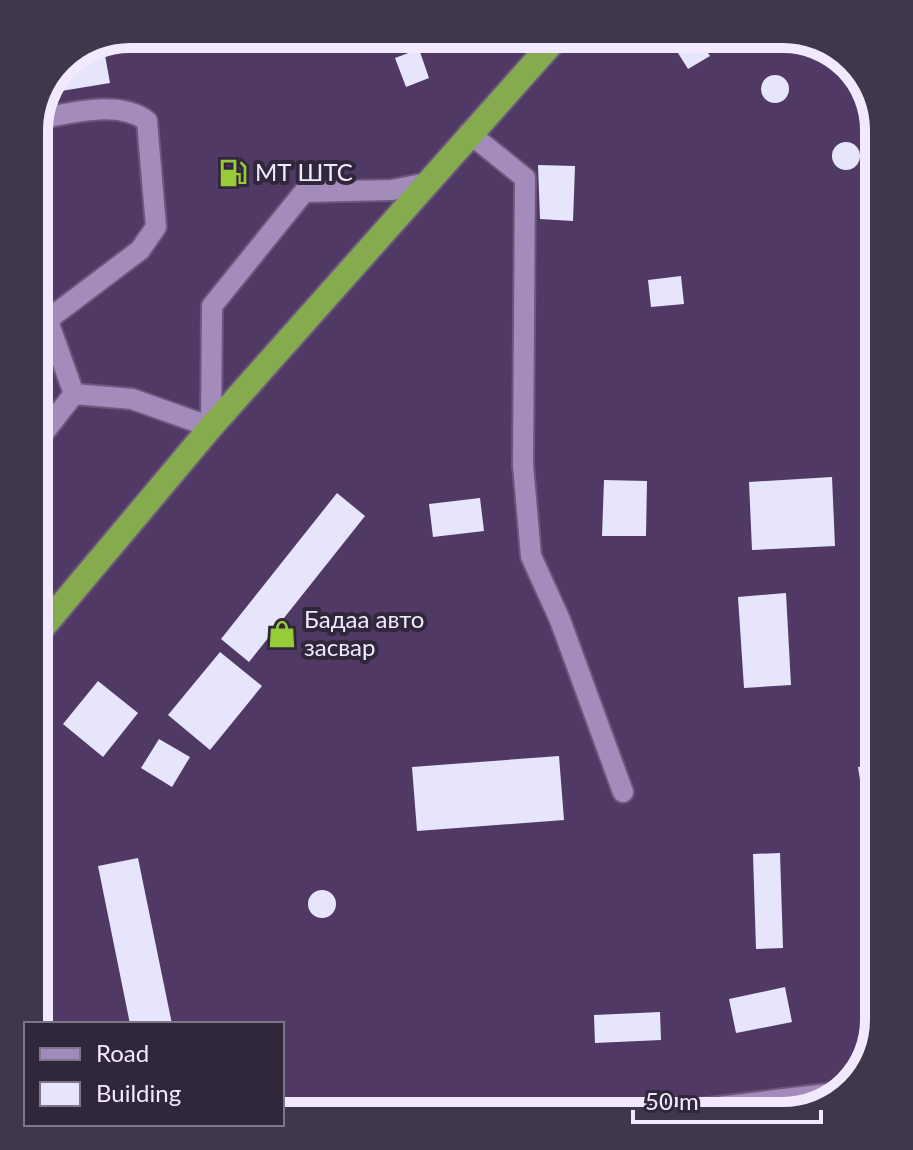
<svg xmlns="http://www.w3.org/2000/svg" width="913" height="1150" font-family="Lato,sans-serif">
	<rect width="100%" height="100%" fill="#503a65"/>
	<path fill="#e6e5fb" d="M 689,34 L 696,34 L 710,56 L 688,69 L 673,45 Z
		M 103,44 L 110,83 L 49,93 L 66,58 Z
		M 419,49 L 429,78 L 406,87 L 395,58 Z
		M761 89a14 14 0 1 1 28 0a14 14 0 1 1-28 0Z
		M832 156a14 14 0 1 1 28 0a14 14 0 1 1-28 0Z
		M 538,165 L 575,166 L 573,221 L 540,219 Z
		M 681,276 L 684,304 L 651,307 L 648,280 Z
		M 832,477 L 835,546 L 752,550 L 749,482 Z
		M 604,480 L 647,481 L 646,536 L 602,536 Z
		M 337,493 L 365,516 L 249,662 L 221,639 Z
		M 480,498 L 484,531 L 433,537 L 429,504 Z
		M 786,593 L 791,685 L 744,688 L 738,597 Z
		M 220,652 L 262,686 L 210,750 L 168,715 Z
		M 98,681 L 138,713 L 103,757 L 63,724 Z
		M 159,739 L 190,757 L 172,787 L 141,768 Z
		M 559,756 L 564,820 L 417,831 L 412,767 Z
		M 879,764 L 879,796 L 863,799 L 858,767 Z
		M 780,853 L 783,948 L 756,949 L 753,854 Z
		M 138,858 L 172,1024 L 130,1024 L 98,866 Z
		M308 904a14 14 0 1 1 28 0a14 14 0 1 1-28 0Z
		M 785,987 L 792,1022 L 736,1033 L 729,999 Z
		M 660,1012 L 661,1040 L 595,1043 L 594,1015 Z"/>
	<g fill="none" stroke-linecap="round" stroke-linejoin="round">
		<defs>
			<path id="minor" d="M 469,133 L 525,178 L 523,465 L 531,556 L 560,620 L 623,792
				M 34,282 L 74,394
				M 34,310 L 46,321 L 140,250 L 156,227 L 147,121 C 118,99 70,114 36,119
				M 34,445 L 74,394 L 132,399 L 211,427 L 212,306 L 304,192 L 392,190 L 427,183
				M 641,1116 L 844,1092"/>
			<path id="highway" d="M 34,638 L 211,427 L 560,34"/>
		</defs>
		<use href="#minor" stroke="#6b587b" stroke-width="24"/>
		<use href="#highway" stroke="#6b587b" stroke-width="28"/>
		<use href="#minor" stroke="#a38bbb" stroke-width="20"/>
		<use href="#highway" stroke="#86aa4e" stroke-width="24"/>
	</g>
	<defs>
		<symbol id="fuel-bare" viewBox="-9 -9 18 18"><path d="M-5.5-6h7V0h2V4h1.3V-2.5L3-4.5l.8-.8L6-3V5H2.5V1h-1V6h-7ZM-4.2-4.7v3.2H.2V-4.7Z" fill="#98cb38" stroke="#31273b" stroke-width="2.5" paint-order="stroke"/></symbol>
		<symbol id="shop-bare" viewBox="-9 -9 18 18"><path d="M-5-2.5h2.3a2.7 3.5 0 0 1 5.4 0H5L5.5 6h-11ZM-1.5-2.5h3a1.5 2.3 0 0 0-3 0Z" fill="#98cb38" stroke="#31273b" stroke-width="2.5" paint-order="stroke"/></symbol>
	</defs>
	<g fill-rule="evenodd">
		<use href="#fuel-bare" x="213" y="153" width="40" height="40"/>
		<use href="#shop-bare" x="262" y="614" width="40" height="40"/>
	</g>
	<g text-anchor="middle" stroke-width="8" stroke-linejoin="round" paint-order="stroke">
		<g font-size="24" fill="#f3e9fe" stroke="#31273b" text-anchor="start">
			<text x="255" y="181">МТ ШТС</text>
			<text x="304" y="628">Бадаа авто<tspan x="304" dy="28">засвар</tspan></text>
		</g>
	</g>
	<path d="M0 0H913V1150H0ZM130 48H783A82 82 0 0 1 865 130V1020A82 82 0 0 1 783 1102H130A82 82 0 0 1 48 1020V130A82 82 0 0 1 130 48Z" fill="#41374b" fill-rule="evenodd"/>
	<path fill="none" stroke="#f3e9fe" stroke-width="10" d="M130 48H783A82 82 0 0 1 865 130V1020A82 82 0 0 1 783 1102H130A82 82 0 0 1 48 1020V130A82 82 0 0 1 130 48Z"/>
	<rect x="24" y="1022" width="260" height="104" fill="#31273b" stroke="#7f7589" stroke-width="2"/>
	<rect x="40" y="1048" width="40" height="12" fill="#a38bbb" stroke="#7f7589" stroke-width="2"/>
	<text x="96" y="1062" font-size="24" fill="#f3e9fe">Road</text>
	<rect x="40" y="1082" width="40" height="24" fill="#e6e5fb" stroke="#7f7589" stroke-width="2"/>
	<text x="96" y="1102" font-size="24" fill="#f3e9fe">Building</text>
	<path d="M633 1110v12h188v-12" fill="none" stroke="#f3e9fe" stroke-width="4"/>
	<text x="645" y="1110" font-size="24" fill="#f3e9fe" stroke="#31273b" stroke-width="6" paint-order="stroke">50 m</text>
</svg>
